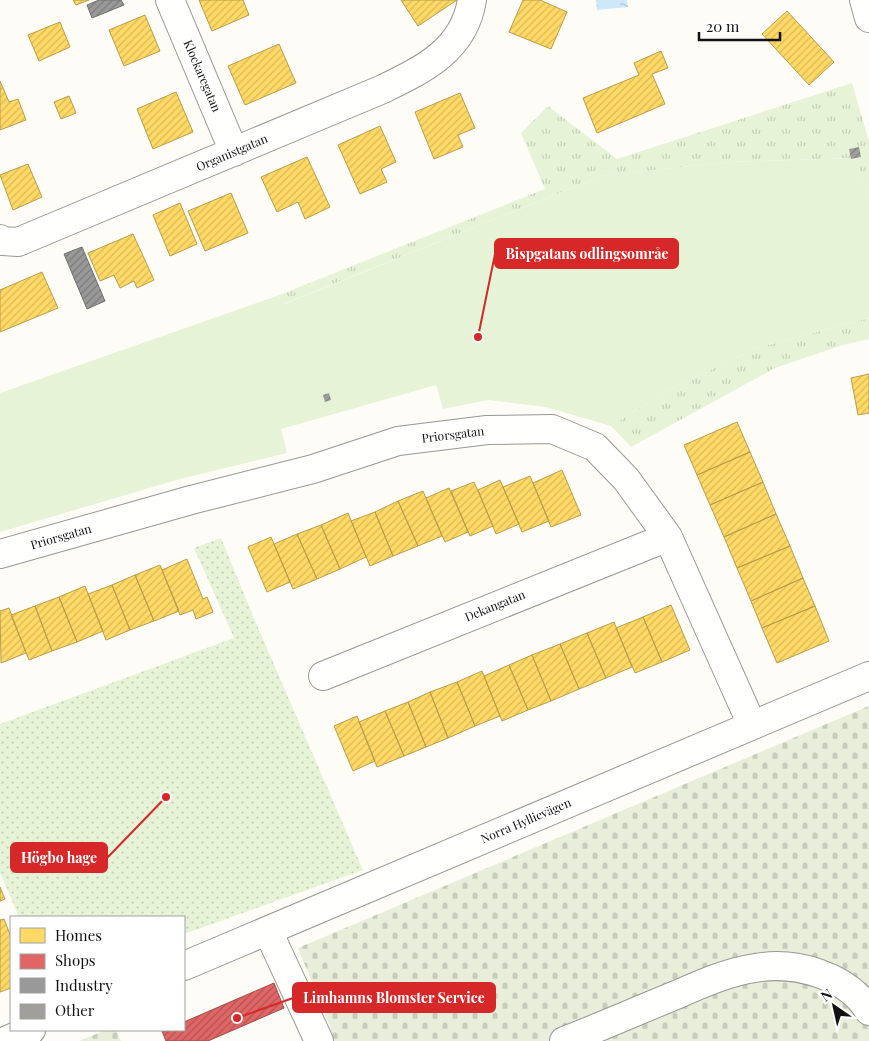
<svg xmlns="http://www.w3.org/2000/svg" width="869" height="1041" font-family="'Playfair Display',serif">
	<defs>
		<pattern id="grass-tufts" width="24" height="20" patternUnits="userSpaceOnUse" patternTransform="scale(1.25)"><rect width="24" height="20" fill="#e7f3d7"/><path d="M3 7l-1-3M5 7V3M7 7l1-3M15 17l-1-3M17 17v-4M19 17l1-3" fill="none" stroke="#c5cfb8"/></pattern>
		<pattern id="cemetery-stones" width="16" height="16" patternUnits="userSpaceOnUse" patternTransform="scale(1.25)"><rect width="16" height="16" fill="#e9eedb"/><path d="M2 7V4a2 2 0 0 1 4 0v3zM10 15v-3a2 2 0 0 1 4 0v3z" fill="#c7cbbb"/></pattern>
		<pattern id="park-dots" width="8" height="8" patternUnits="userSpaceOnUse" patternTransform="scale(1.25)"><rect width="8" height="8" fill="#e7f3d7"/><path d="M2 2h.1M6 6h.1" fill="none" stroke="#c5cfb8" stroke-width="1.8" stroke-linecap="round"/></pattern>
		<pattern id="water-ripples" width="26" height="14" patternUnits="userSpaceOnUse" patternTransform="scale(1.25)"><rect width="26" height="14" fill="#cde8f7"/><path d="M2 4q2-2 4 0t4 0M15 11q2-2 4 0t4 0" fill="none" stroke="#afc6d3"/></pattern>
		<pattern id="homes-hatch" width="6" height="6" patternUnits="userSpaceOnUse" patternTransform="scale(1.25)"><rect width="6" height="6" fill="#ffd966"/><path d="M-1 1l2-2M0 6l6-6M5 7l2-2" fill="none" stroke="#dab957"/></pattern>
		<pattern id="shops-hatch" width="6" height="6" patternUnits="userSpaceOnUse" patternTransform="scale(1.25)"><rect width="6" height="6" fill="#e06666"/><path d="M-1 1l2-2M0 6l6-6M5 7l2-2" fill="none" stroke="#b45353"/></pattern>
		<pattern id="industry-hatch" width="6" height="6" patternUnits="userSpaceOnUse" patternTransform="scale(1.25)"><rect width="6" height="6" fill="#999"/><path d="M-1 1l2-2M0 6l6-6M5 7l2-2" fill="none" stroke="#7b7b7b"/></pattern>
		<pattern id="building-hatch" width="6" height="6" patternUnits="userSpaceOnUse" patternTransform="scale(1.25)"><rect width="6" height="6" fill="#a19f9c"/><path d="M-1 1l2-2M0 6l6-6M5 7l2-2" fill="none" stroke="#82807e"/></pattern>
	</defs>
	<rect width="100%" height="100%" fill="#fdfcf7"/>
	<path fill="url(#grass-tufts)" d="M 852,83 L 869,141 L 869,199 L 855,158 L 727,162 L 602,176 L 281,305 L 277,296 L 545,189 L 521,133 L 548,106 L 617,159 Z
		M 869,318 L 869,339 L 843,345 L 775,368 L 631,447 L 611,426 L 665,392 L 754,349 Z"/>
	<path fill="url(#cemetery-stones)" d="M 869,706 L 869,1041 L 301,1041 L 331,1029 L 298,948 Z
		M 106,1030 L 116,1030 L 121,1041 L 79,1041 Z"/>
	<path fill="url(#park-dots)" d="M 221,538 L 256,623 L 363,870 L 184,934 L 184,917 L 19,917 L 0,873 L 0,724 L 234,638 L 194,548 Z"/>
	<path fill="#e7f3d7" d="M 855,158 L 869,199 L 869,318 L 754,349 L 665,392 L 611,426 L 546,407 L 488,400 L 443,409 L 436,385 L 281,429 L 287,453 L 180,479 L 0,532 L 0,393 L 277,296 L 282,305 L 602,176 L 727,162 Z"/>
	<path fill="url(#water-ripples)" d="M 596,0 L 627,0 L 628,7 L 597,10 Z"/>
	<path fill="url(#homes-hatch)" stroke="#b89d4c" d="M 73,0 L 89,0 L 76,5 Z
		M 199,0 L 243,0 L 249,15 L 212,31 Z
		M 401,0 L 457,0 L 418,26 Z
		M 523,0 L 540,0 L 567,12 L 551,49 L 509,32 Z
		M 787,11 L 834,62 L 809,85 L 762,34 Z
		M 145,15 L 160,51 L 124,66 L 109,30 Z
		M 60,22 L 70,47 L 39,61 L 28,35 Z
		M 279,44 L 296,83 L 245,105 L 228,66 Z
		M 661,51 L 668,68 L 652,74 L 665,104 L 597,133 L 583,98 L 639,75 L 634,63 Z
		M 0,81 L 9,102 L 18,99 L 26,120 L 0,130 Z
		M 176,92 L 193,132 L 153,149 L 137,109 Z
		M 460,93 L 475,128 L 458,135 L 463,147 L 434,159 L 415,112 Z
		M 69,96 L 76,113 L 61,119 L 54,102 Z
		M 380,126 L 396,162 L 381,169 L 387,182 L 360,194 L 338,145 Z
		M 307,157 L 330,207 L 305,219 L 298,202 L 277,212 L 261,177 Z
		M 28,164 L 42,197 L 13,210 L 0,175 Z
		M 231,193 L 248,233 L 205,251 L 188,211 Z
		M 180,203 L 197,244 L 170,256 L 153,215 Z
		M 133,234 L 154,280 L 137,288 L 134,281 L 120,288 L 114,275 L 100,281 L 88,253 Z
		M 42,272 L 58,308 L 0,332 L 0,290 Z
		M 869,374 L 869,413 L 858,415 L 851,378 Z
		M 737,422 L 750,452 L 697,475 L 684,445 Z
		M 750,452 L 763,482 L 710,505 L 697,475 Z
		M 562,470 L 581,515 L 551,527 L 533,483 Z
		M 530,476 L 549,521 L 522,532 L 503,487 Z
		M 500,480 L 519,524 L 496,534 L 478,490 Z
		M 474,482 L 493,526 L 470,536 L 451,491 Z
		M 763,482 L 776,514 L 724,537 L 710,505 Z
		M 449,488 L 468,532 L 445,542 L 426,498 Z
		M 423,491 L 442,536 L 418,546 L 398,501 Z
		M 398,501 L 418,546 L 393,556 L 375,512 Z
		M 375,512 L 393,556 L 370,566 L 351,521 Z
		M 348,513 L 366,557 L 340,569 L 321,525 Z
		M 776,514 L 790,546 L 737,568 L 724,537 Z
		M 321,525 L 340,569 L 317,579 L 297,534 Z
		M 297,534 L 317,579 L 293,589 L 274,544 Z
		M 271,537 L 290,582 L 267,592 L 248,547 Z
		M 790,546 L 803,578 L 751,601 L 737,568 Z
		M 187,559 L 203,599 L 207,597 L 213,612 L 196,619 L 193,610 L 180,615 L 162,570 Z
		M 160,565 L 179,611 L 154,621 L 135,575 Z
		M 135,575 L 154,621 L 130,630 L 112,585 Z
		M 803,578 L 815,606 L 762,628 L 751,601 Z
		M 112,585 L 130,630 L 106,640 L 88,594 Z
		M 85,586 L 103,631 L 77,642 L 59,597 Z
		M 59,597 L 77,642 L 52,651 L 35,606 Z
		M 671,605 L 690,650 L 662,662 L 643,617 Z
		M 35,606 L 52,651 L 29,660 L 11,615 Z
		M 815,606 L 829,641 L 777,663 L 762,628 Z
		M 9,608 L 26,653 L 1,663 L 0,611 Z
		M 643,617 L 662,662 L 635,673 L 616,628 Z
		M 614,622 L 632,667 L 606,678 L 587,633 Z
		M 587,633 L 606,678 L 579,689 L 560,644 Z
		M 560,644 L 579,689 L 551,701 L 532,655 Z
		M 532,655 L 551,701 L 528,710 L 509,665 Z
		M 509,665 L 528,710 L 502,721 L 484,676 Z
		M 482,671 L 500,716 L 475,726 L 457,682 Z
		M 457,682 L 475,726 L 448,738 L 430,692 Z
		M 430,692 L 448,738 L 426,747 L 408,702 Z
		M 408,702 L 426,747 L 404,756 L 385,711 Z
		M 385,711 L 404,756 L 377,767 L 359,722 Z
		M 357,716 L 375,761 L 353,771 L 334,726 Z
		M 0,887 L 5,899 L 0,901 Z
		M 4,919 L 11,937 L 11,988 L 0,992 L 0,920 Z"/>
	<path fill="url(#shops-hatch)" stroke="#a24c4c" d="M 274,983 L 284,1008 L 208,1041 L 166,1041 L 162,1031 L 184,1030 L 184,1022 Z"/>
	<path fill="url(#industry-hatch)" stroke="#707070" d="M 99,0 L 121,0 L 124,5 L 92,18 L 87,5 Z
		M 82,247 L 105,301 L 87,309 L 64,254 Z"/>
	<path fill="url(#building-hatch)" d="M 859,147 L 861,157 L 851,159 L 849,149 Z
		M 329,393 L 331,400 L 325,402 L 323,395 Z"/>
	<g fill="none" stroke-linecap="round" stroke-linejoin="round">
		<defs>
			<path id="minor" d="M 170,0 L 234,152
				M 864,0 L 869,18
				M 0,239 L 3,241 L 18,242 L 383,89 C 424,69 464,50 472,0
				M 0,554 L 191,500 L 313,469 L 398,441 L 487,430 L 552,429 L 595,447 L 626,479 L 668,537 L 752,725
				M 323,676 L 668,537
				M 268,931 L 319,1041
				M 184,966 L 869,676
				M 5,1041 L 31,1030
				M 564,1041 C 601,1027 639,1010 676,995 C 701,984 728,972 755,968 C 795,961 847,975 869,1011"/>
		</defs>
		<use href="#minor" stroke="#979795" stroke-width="30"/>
		<use href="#minor" stroke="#fffffe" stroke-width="28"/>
	</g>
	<g text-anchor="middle" stroke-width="5" stroke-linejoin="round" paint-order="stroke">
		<g font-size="12" fill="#111" stroke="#fff">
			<text transform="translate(202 76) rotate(67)" y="4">Klockaregatan</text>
			<text transform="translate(232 153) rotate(-23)" y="4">Organistgatan</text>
			<text transform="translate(453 435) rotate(-7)" y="4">Priorsgatan</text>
			<text transform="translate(61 537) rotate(-16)" y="4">Priorsgatan</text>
			<text transform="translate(495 606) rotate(-22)" y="4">Dekangatan</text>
			<text transform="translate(526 821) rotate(-23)" y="4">Norra Hyllievägen</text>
		</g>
	</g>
	<path fill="none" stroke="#d62828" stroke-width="2" d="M478 337L495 254M166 797L107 858M237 1018L293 998"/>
	<g fill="#d62828" stroke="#fff" stroke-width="2">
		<circle cx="478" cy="337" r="5"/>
		<circle cx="166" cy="797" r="5"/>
		<circle cx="237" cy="1018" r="5"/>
	</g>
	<g fill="#d62828" stroke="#d62828" stroke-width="2">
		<rect x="495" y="239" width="183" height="29" rx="5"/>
		<rect x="11" y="843" width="96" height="29" rx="5"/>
		<rect x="293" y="983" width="202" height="29" rx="5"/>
	</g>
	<g font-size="14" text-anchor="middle" font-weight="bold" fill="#fff">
		<text x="587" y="259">Bispgatans odlingsområe</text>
		<text x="59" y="863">Högbo hage</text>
		<text x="394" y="1003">Limhamns Blomster Service</text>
	</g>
	<rect x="10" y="916" width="175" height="115" fill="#ffffff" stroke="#a0a0a0"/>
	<rect x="20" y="928" width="25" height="15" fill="#ffd966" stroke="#a0a0a0"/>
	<text x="55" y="941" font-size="15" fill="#111111">Homes</text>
	<rect x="20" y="954" width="25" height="15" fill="#e06666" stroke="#a0a0a0"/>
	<text x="55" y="966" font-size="15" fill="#111111">Shops</text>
	<rect x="20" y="978" width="25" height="15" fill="#999999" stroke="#a0a0a0"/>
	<text x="55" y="991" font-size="15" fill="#111111">Industry</text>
	<rect x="20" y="1004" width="25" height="15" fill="#a19f9c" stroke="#a0a0a0"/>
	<text x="55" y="1016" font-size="15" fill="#111111">Other</text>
	<g transform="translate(834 1006) rotate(326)" stroke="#ffffff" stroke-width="4" paint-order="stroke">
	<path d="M0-4L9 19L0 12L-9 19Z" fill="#111111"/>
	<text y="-8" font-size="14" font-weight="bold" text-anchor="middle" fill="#111111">N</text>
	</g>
	<path d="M699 32v8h81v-8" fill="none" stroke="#111111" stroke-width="2.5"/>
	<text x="706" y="32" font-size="15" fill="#111111" stroke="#ffffff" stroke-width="4" paint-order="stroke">20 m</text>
</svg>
